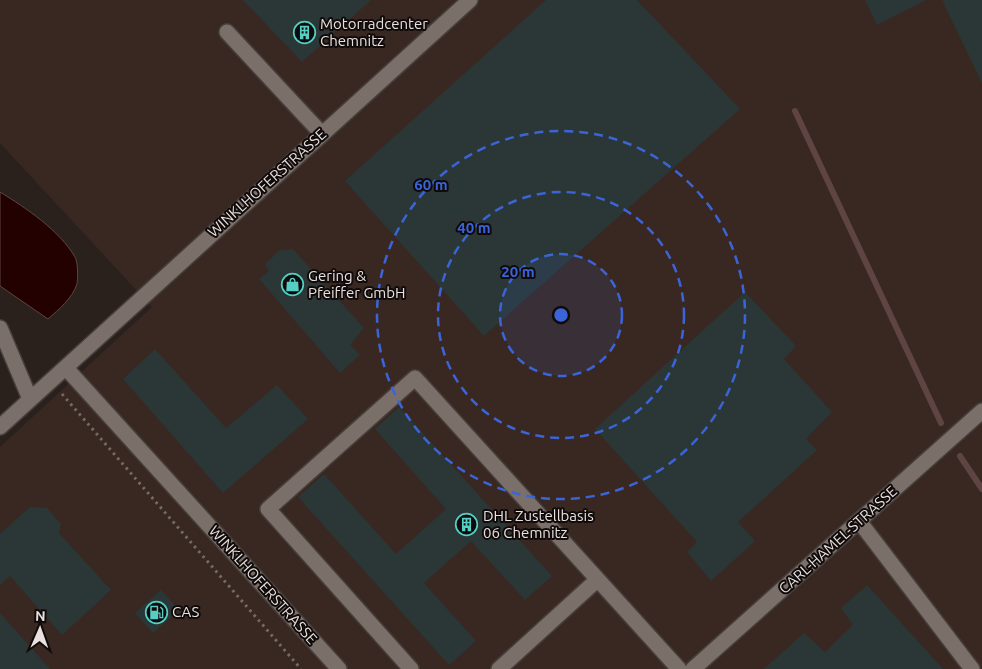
<svg xmlns="http://www.w3.org/2000/svg" width="982" height="669" font-family="Ubuntu,sans-serif">
	<rect width="100%" height="100%" fill="#2a211d"/>
	<path fill="#382821" d="M 0,0 L 982,0 L 982,669 L 0,669 L 0,447 L 152,307 L 0,143 Z"/>
	<path fill="#230100" stroke="#5e4443" d="M 0,192 C 26,208 59,230 75,257 C 78,262 78,278 77,284 C 72,299 59,309 48,319 L 0,286 Z"/>
	<g fill="none" stroke-linecap="round" stroke-linejoin="round">
		<path stroke="#5e4443" stroke-width="6" d="M 795,111 L 941,423
			M 960,456 L 982,489"/>
	</g>
	<path fill="#2b3736" d="M 243,0 L 371,0 L 302,62 Z
		M 546,0 L 637,0 L 740,109 L 484,336 L 345,181 Z
		M 865,0 L 926,0 L 877,25 Z
		M 942,0 L 982,0 L 982,83 Z
		M 293,249 L 364,328 L 350,345 L 360,355 L 340,373 L 259,279 L 269,271 L 265,264 L 280,250 Z
		M 745,292 L 796,346 L 784,359 L 832,412 L 806,439 L 817,450 L 738,522 L 755,541 L 711,581 L 687,552 L 697,542 L 595,429 Z
		M 155,349 L 226,428 L 277,385 L 308,419 L 223,493 L 123,379 Z
		M 399,407 L 552,576 L 525,600 L 471,541 L 424,583 L 476,641 L 449,665 L 298,497 L 324,474 L 396,554 L 446,509 L 375,429 Z
		M 30,507 L 47,508 L 61,524 L 59,533 L 111,590 L 62,635 L 10,576 L 0,585 L 0,534 Z
		M 867,585 L 943,669 L 764,669 L 804,633 L 825,652 L 853,625 L 841,608 Z
		M 161,590 L 179,610 L 153,633 L 135,613 Z
		M 0,613 L 50,669 L 0,669 Z"/>
	<g fill="none" stroke-linecap="round" stroke-linejoin="round">
		<defs>
			<path id="minor" d="M 227,32 L 322,134
				M 0,328 L 30,399
				M 66,368 L 339,669
				M 0,427 L 470,0
				M 859,521 L 972,669
				M 411,669 L 268,509 L 415,378 L 679,669
				M 499,669 L 597,580
				M 693,669 L 982,411"/>
		</defs>
		<use href="#minor" stroke="#463e3b" stroke-width="18"/>
		<path stroke="#736b67" stroke-width="3" stroke-dasharray="2.5 4" stroke-linecap="butt" d="M 62,394 L 301,669"/>
		<use href="#minor" stroke="#7b6f6a" stroke-width="15"/>
	</g>
	<circle cx="561" cy="315" r="61" fill="#3b64d9" fill-opacity=".12"/>
	<g fill="none" stroke="#3b64d9" stroke-width="2.5" stroke-dasharray="9 6">
		<circle cx="561" cy="315" r="61"/>
		<circle cx="561" cy="315" r="123"/>
		<circle cx="561" cy="315" r="184"/>
	</g>
	<defs>
		<symbol id="building-ring" viewBox="-11 -11 22 22"><circle r="9.5" fill="#100b0a" stroke="#56cec4" stroke-width="1.5"/><path d="M-4-6H4V6H1V3H-1V6H-4ZM-2.5-4.3h1.7v1.8h-1.7ZM.8-4.3h1.7v1.8H.8ZM-2.5-1h1.7V.8h-1.7ZM.8-1h1.7V.8H.8Z" fill="#56cec4"/></symbol>
		<symbol id="shop-ring" viewBox="-11 -11 22 22"><circle r="9.5" fill="#100b0a" stroke="#56cec4" stroke-width="1.5"/><path d="M-5-2.5h2.3a2.7 3.5 0 0 1 5.4 0H5L5.5 6h-11ZM-1.5-2.5h3a1.5 2.3 0 0 0-3 0Z" fill="#56cec4"/></symbol>
		<symbol id="fuel-ring" viewBox="-11 -11 22 22"><circle r="9.5" fill="#100b0a" stroke="#56cec4" stroke-width="1.5"/><path d="M-5.5-6h7V0h2V4h1.3V-2.5L3-4.5l.8-.8L6-3V5H2.5V1h-1V6h-7ZM-4.2-4.7v3.2H.2V-4.7Z" fill="#56cec4"/></symbol>
	</defs>
	<g fill-rule="evenodd">
		<use href="#building-ring" x="292" y="20" width="25" height="25"/>
		<use href="#shop-ring" x="280" y="272" width="25" height="25"/>
		<use href="#building-ring" x="454" y="512" width="25" height="25"/>
		<use href="#fuel-ring" x="144" y="600" width="25" height="25"/>
	</g>
	<g text-anchor="middle" stroke-width="4" stroke-linejoin="round" paint-order="stroke">
		<g font-size="15" fill="#e8e1df" stroke="#100b0a" text-anchor="start">
			<text x="320" y="29">Motorradcenter<tspan x="320" dy="17">Chemnitz</tspan></text>
			<text x="308" y="281">Gering &amp;<tspan x="308" dy="17">Pfeiffer GmbH</tspan></text>
			<text x="483" y="521">DHL Zustellbasis<tspan x="483" dy="17">06 Chemnitz</tspan></text>
			<text x="172" y="617">CAS</text>
		</g>
		<g font-size="15" fill="#e8e1df" stroke="#100b0a">
			<text transform="translate(267 183) rotate(-42)" y="5">WINKLHOFERSTRASSE</text>
			<text transform="translate(838 540) rotate(-42)" y="5">CARL-HAMEL-STRASSE</text>
			<text transform="translate(263 585) rotate(48)" y="5">WINKLHOFERSTRASSE</text>
		</g>
	</g>
	<circle cx="561" cy="315" r="8" fill="#3b64d9" stroke="#100b0a" stroke-width="2.5"/>
	<g font-size="15" text-anchor="middle" font-weight="bold" fill="#3b64d9" stroke="#100b0a" stroke-width="4" stroke-linejoin="round" paint-order="stroke">
		<text x="431" y="190">60 m</text>
		<text x="474" y="233">40 m</text>
		<text x="518" y="277">20 m</text>
	</g>
	<g transform="translate(40 629) rotate(2)" stroke="#100b0a" stroke-width="4" paint-order="stroke">
	<path d="M0-4L9 19L0 12L-9 19Z" fill="#e8e1df"/>
	<text y="-8" font-size="14" font-weight="bold" text-anchor="middle" fill="#e8e1df">N</text>
	</g>
</svg>
